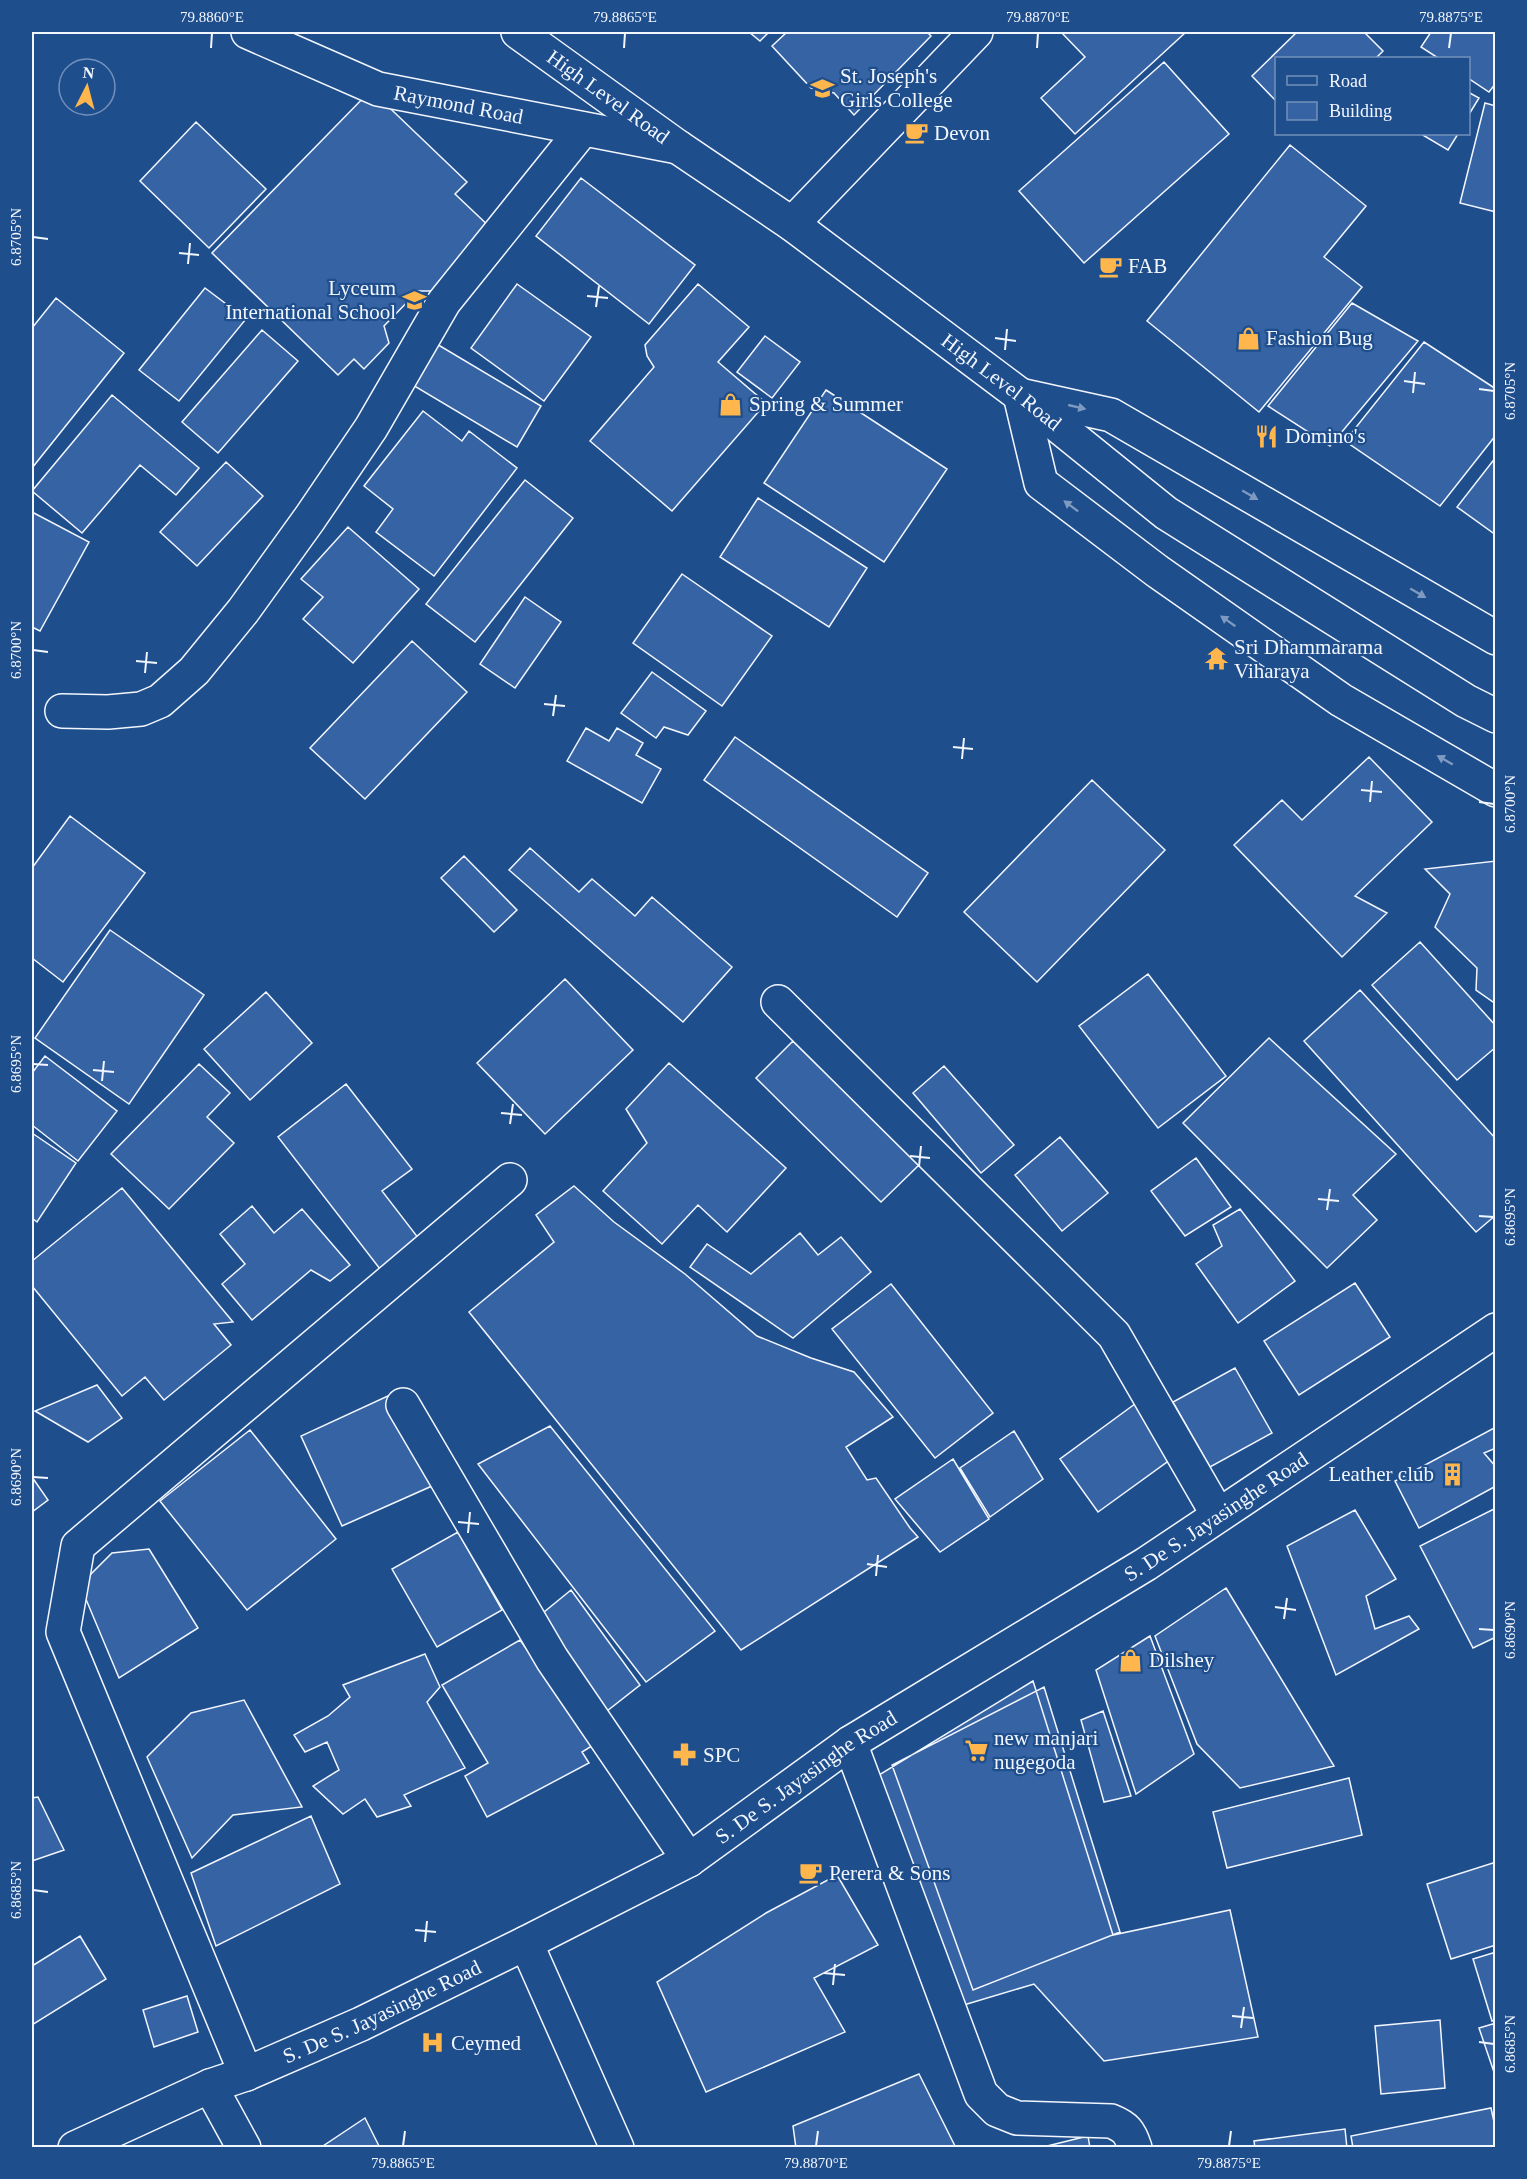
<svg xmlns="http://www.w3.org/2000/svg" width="1527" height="2179" font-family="Georgia,serif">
	<rect width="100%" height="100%" fill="#1f4e8c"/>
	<path fill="#3563a3" stroke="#f2f6ff" stroke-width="1.5" d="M 749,32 L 769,32 L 760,41 Z
		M 787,32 L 927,32 L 931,36 L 854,115 L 834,93 L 811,88 L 772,46 Z
		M 1061,32 L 1186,32 L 1075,134 L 1041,98 L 1085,57 Z
		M 1297,32 L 1364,32 L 1383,51 L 1376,58 L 1276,58 L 1276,101 L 1252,76 Z
		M 1431,32 L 1496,32 L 1496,83 L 1489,92 L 1468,78 L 1468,58 L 1438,58 L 1421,47 Z
		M 1164,62 L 1229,134 L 1084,263 L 1019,191 Z
		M 371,90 L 467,182 L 455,194 L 493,230 L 433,291 L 418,291 L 384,326 L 389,343 L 364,369 L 354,359 L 338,375 L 212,253 Z
		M 1468,92 L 1479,98 L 1468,116 Z
		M 1485,103 L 1496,106 L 1496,212 L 1460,203 Z
		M 196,122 L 266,189 L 209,248 L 140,181 Z
		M 1421,134 L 1458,134 L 1448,150 Z
		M 1290,145 L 1366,206 L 1324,257 L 1362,287 L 1259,412 L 1147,321 Z
		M 581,178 L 695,265 L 649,324 L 536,236 Z
		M 517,284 L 591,337 L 544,401 L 471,348 Z
		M 698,284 L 749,327 L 718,362 L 766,403 L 672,511 L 590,441 L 654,367 L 647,356 L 645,345 Z
		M 205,288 L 246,319 L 179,401 L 139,370 Z
		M 56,298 L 124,353 L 32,468 L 32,328 Z
		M 1352,303 L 1418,341 L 1330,446 L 1268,406 Z
		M 262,330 L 298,361 L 218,453 L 182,422 Z
		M 765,336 L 800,362 L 772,398 L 737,372 Z
		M 430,340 L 541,406 L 517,447 L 406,381 Z
		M 1424,342 L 1496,389 L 1496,435 L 1440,506 L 1345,441 Z
		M 826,390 L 947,469 L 884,562 L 764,483 Z
		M 112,395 L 199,468 L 176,495 L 140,465 L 82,533 L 32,491 Z
		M 423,411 L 462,441 L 469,431 L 517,468 L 434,576 L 376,532 L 393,509 L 364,486 Z
		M 1496,457 L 1496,535 L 1457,507 Z
		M 226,462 L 263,496 L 197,566 L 160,532 Z
		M 525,480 L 573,518 L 475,642 L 426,604 Z
		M 758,498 L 867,568 L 829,627 L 720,557 Z
		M 32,512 L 89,542 L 40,631 L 32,627 Z
		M 348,527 L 419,589 L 353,663 L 303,619 L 323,597 L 301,579 Z
		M 682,574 L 772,636 L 722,706 L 633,643 Z
		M 525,597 L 561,622 L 515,688 L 480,664 Z
		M 412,641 L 467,692 L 365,799 L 310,748 Z
		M 652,672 L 706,711 L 688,735 L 664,727 L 656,738 L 621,713 Z
		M 586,728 L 609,741 L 617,728 L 643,743 L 636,755 L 661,769 L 642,803 L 567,761 Z
		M 735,737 L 928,873 L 897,917 L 704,780 Z
		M 1369,757 L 1432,822 L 1355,896 L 1387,913 L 1342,957 L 1234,845 L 1282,800 L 1302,820 Z
		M 1092,780 L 1165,850 L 1037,982 L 964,912 Z
		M 70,816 L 145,873 L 63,982 L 32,958 L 32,868 Z
		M 530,848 L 579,892 L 592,879 L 635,916 L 652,897 L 732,967 L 683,1022 L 509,870 Z
		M 464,856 L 517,910 L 494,932 L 441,878 Z
		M 1496,861 L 1496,1004 L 1476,990 L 1477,968 L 1435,927 L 1450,894 L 1425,869 Z
		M 110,930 L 204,995 L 129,1104 L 35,1038 Z
		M 1420,942 L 1496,1026 L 1496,1047 L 1457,1080 L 1372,985 Z
		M 1148,974 L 1226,1076 L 1158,1128 L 1079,1026 Z
		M 565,979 L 633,1050 L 545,1134 L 477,1063 Z
		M 1360,990 L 1496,1139 L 1496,1215 L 1476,1232 L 1304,1041 Z
		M 266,992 L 312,1043 L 250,1100 L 204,1049 Z
		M 1269,1038 L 1396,1154 L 1353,1195 L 1377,1220 L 1327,1268 L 1183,1123 Z
		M 793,1041 L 919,1165 L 881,1202 L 756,1078 Z
		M 45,1056 L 117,1111 L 78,1161 L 32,1125 L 32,1073 Z
		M 669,1063 L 786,1168 L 727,1232 L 698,1205 L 662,1244 L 603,1191 L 647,1143 L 626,1109 Z
		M 199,1064 L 230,1093 L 207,1117 L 234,1143 L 169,1209 L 111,1154 Z
		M 944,1066 L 1014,1145 L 981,1173 L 913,1093 Z
		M 346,1084 L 412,1169 L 382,1191 L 426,1248 L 387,1278 L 278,1137 Z
		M 32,1133 L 76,1163 L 37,1222 L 32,1218 Z
		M 1060,1137 L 1108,1193 L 1062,1231 L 1015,1175 Z
		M 1196,1158 L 1231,1207 L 1185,1236 L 1151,1191 Z
		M 574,1186 L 614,1222 L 685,1274 L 757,1336 L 811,1358 L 854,1372 L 893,1417 L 846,1447 L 867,1480 L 876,1478 L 910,1528 L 918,1537 L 741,1650 L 469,1312 L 554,1242 L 536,1215 Z
		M 122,1188 L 233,1322 L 214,1324 L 231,1345 L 164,1400 L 145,1377 L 122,1396 L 32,1286 L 32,1261 Z
		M 252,1206 L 274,1233 L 302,1209 L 350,1265 L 330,1281 L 311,1270 L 252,1320 L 222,1284 L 245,1264 L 220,1234 Z
		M 1240,1209 L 1295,1281 L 1238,1323 L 1196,1264 L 1222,1246 L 1213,1225 Z
		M 800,1233 L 818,1255 L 841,1237 L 871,1272 L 793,1338 L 690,1267 L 707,1244 L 751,1274 Z
		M 1355,1283 L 1390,1337 L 1299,1395 L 1264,1341 Z
		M 891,1284 L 993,1413 L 935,1458 L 832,1329 Z
		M 1235,1368 L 1272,1433 L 1210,1467 L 1173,1402 Z
		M 97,1385 L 122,1418 L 88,1442 L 35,1411 Z
		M 390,1395 L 432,1486 L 342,1526 L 301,1436 Z
		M 1139,1401 L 1178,1454 L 1098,1512 L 1060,1459 Z
		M 550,1426 L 715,1631 L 646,1682 L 478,1464 Z
		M 1496,1427 L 1496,1448 L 1484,1453 L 1496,1467 L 1496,1486 L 1419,1528 L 1395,1481 Z
		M 250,1430 L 336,1539 L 247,1610 L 160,1501 Z
		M 1014,1431 L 1043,1479 L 990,1517 L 960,1468 Z
		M 953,1459 L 989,1519 L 940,1552 L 895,1499 Z
		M 32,1477 L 48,1500 L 32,1512 Z
		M 1496,1508 L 1496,1637 L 1473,1648 L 1420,1546 Z
		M 1355,1510 L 1396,1579 L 1366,1596 L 1375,1629 L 1409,1616 L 1419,1629 L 1336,1675 L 1287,1546 Z
		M 458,1532 L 502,1610 L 437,1647 L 392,1569 Z
		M 149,1549 L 198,1628 L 119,1678 L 80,1585 L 112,1553 Z
		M 1226,1588 L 1334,1766 L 1240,1788 L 1197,1744 L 1155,1636 Z
		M 571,1590 L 640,1685 L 607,1711 L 555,1648 L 538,1617 Z
		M 1150,1636 L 1194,1754 L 1136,1794 L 1096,1670 Z
		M 520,1640 L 595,1744 L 582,1752 L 589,1763 L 487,1817 L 465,1776 L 488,1763 L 442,1685 Z
		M 425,1654 L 440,1687 L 427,1702 L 465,1768 L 404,1795 L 411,1806 L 377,1817 L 365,1799 L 343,1814 L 313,1786 L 339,1770 L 327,1742 L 305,1752 L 294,1735 L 328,1716 L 350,1697 L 343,1685 Z
		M 1033,1681 L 1113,1935 L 1230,1910 L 1258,2037 L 1104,2061 L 1034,1984 L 957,2007 L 874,1778 Z
		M 1044,1687 L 1120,1932 L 973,1990 L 892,1765 Z
		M 244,1700 L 302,1807 L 233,1815 L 192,1858 L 147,1757 L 191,1713 Z
		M 1103,1711 L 1131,1796 L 1104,1802 L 1081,1720 Z
		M 1349,1778 L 1362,1835 L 1227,1868 L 1213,1812 Z
		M 38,1797 L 64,1850 L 32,1861 L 32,1798 Z
		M 311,1816 L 340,1884 L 216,1946 L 191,1873 Z
		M 1496,1862 L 1496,1945 L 1451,1959 L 1427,1884 Z
		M 837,1875 L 878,1945 L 814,1978 L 845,2032 L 706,2092 L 657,1982 L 766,1913 Z
		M 80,1936 L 106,1979 L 32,2025 L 32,1966 Z
		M 1496,1952 L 1496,2020 L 1492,2021 L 1473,1959 Z
		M 187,1996 L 198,2032 L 154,2047 L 143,2010 Z
		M 1440,2020 L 1445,2088 L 1381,2094 L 1375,2026 Z
		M 1496,2023 L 1496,2078 L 1479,2028 Z
		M 919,2074 L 956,2148 L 796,2148 L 793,2126 Z
		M 1491,2108 L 1496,2131 L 1496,2148 L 1353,2148 L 1351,2136 Z
		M 365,2118 L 380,2148 L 320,2148 Z
		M 1345,2129 L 1347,2148 L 1255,2148 L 1254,2141 Z
		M 1088,2136 L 1090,2148 L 1039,2148 Z"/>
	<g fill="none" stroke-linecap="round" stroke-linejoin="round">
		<defs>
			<g id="minor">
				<path id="s1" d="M 248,32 L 378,89 L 678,147"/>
				<path d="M 792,224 L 976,32"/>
				<path d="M 62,711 L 108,712 L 141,709 L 160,701 L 194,671 L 243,611 L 310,518 L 371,428 L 444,302 L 583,129"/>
				<path d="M 778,1002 L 1114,1335 L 1218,1515"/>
				<path d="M 403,1405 L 552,1659 L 689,1860"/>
				<path d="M 850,1743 L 981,2094 L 997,2110 L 1017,2118 L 1111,2121 C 1126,2127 1130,2132 1135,2148"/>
				<path d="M 526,1943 L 617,2148"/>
				<path d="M 246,2074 L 63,1632 L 78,1546 L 510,1180"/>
				<path d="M 210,2086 L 244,2148"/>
			</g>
			<g id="major">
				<path id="s2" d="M 75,2148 L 210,2086 L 246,2074 L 361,2024 L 526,1943 L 689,1860 L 850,1743 L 1146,1564 L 1496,1330"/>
			</g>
			<g id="highway">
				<path id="s3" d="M 518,32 L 678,147 L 792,224 L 1020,395 L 1166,513 L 1466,701 L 1496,716"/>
				<path d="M 1496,638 L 1111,415 L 1020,395 L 1041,483 L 1157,571 L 1341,700 L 1496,790"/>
			</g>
		</defs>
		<use href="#minor" stroke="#f2f6ff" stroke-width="36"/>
		<use href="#major" stroke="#f2f6ff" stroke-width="36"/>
		<use href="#highway" stroke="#f2f6ff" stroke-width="36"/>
		<use href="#minor" stroke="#1f4e8c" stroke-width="33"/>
		<use href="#major" stroke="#1f4e8c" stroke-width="33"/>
		<use href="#highway" stroke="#1f4e8c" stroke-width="33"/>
	</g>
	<defs><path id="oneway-solid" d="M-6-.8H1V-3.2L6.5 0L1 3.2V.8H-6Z" transform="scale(1.5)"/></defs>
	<g fill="#7e9ac0">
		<use href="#oneway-solid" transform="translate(1077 407) rotate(13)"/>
		<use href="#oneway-solid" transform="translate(1250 495) rotate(30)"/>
		<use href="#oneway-solid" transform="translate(1071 506) rotate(-143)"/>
		<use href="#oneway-solid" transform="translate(1418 593) rotate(30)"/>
		<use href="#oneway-solid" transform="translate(1228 621) rotate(-145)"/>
		<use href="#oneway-solid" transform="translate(1445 760) rotate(-150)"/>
	</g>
	<path fill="none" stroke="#f2f6ff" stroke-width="2" d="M 211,48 L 212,33M 624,48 L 625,33M 1037,48 L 1038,33M 1449,48 L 1451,33M 33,237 L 48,239M 179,253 L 199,255M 188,264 L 190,243M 587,296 L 608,298M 596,307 L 599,286M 995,338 L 1016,341M 1005,350 L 1007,329M 1404,381 L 1425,384M 1479,389 L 1494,391M 1413,393 L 1415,372M 33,650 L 48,652M 136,661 L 157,663M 145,673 L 147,652M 544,704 L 565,706M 553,716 L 556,695M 953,747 L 973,749M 962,759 L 964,738M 1361,790 L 1382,792M 1370,802 L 1372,781M 1479,802 L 1494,804M 33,1064 L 48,1065M 93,1070 L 114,1072M 102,1081 L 104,1061M 501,1113 L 522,1115M 510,1124 L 513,1104M 910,1156 L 930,1158M 919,1167 L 921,1146M 1318,1199 L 1339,1201M 1327,1210 L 1330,1189M 1479,1216 L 1494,1217M 33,1477 L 48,1478M 458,1522 L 479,1524M 468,1533 L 470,1512M 867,1564 L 887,1567M 876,1576 L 878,1555M 1275,1607 L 1296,1610M 1284,1619 L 1287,1598M 1479,1629 L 1494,1630M 33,1890 L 48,1892M 415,1930 L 436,1932M 425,1942 L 427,1921M 824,1973 L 845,1975M 833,1985 L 835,1964M 1232,2016 L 1253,2018M 1241,2028 L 1244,2007M 1479,2042 L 1494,2044M 403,2146 L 405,2131M 816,2146 L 818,2131M 1229,2146 L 1231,2131"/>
	<defs>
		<symbol id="school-bare" viewBox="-9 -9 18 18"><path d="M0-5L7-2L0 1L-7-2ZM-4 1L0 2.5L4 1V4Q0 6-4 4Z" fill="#ffb74d" stroke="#1f4e8c" stroke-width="2.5" paint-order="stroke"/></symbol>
		<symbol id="cafe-bare" viewBox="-9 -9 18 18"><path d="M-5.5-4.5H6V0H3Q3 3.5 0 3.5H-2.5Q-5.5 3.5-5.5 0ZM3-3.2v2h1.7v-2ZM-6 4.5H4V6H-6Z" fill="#ffb74d" stroke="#1f4e8c" stroke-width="2.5" paint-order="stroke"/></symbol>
		<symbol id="shop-bare" viewBox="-9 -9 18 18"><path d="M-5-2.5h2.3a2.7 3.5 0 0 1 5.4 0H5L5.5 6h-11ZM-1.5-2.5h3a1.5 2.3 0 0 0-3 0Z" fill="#ffb74d" stroke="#1f4e8c" stroke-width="2.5" paint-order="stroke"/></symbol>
		<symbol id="restaurant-bare" viewBox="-9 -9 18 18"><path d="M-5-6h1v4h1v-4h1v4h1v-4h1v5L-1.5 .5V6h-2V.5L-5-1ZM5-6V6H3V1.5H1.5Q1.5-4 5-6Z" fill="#ffb74d" stroke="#1f4e8c" stroke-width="2.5" paint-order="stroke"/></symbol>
		<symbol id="temple-bare" viewBox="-9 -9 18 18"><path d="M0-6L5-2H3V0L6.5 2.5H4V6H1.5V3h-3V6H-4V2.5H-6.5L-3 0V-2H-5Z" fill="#ffb74d" stroke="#1f4e8c" stroke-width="2.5" paint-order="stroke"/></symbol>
		<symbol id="building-bare" viewBox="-9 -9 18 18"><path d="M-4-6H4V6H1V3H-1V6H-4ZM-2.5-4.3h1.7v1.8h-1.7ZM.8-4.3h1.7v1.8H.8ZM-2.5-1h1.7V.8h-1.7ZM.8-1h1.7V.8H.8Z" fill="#ffb74d" stroke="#1f4e8c" stroke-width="2.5" paint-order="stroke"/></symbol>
		<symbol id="supermarket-bare" viewBox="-9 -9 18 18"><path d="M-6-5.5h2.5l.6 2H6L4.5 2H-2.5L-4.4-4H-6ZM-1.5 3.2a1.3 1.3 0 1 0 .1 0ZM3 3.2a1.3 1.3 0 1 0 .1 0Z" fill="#ffb74d" stroke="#1f4e8c" stroke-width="2.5" paint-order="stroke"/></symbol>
		<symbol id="pharmacy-bare" viewBox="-9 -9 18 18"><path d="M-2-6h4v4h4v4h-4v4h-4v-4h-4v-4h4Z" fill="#ffb74d" stroke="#1f4e8c" stroke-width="2.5" paint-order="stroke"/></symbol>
		<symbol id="hospital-bare" viewBox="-9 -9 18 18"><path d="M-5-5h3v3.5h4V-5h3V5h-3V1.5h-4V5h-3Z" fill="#ffb74d" stroke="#1f4e8c" stroke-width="2.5" paint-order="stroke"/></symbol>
	</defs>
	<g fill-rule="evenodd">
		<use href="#school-bare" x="806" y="72" width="33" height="33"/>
		<use href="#cafe-bare" x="900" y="116" width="33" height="33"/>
		<use href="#cafe-bare" x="1094" y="250" width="33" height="33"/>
		<use href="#school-bare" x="398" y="284" width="33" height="33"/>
		<use href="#shop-bare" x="1232" y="322" width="33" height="33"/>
		<use href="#shop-bare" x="714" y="388" width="33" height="33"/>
		<use href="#restaurant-bare" x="1250" y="420" width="33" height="33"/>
		<use href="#temple-bare" x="1200" y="642" width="33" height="33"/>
		<use href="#building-bare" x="1436" y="1458" width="33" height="33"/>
		<use href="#shop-bare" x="1114" y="1644" width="33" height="33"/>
		<use href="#supermarket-bare" x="960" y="1734" width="33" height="33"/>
		<use href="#pharmacy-bare" x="668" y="1738" width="33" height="33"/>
		<use href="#cafe-bare" x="794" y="1856" width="33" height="33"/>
		<use href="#hospital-bare" x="416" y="2026" width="33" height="33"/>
	</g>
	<g text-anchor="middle" stroke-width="4.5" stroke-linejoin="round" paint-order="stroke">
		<g font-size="21" fill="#f2f6ff" stroke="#1f4e8c" text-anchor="start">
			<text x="840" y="83">St. Joseph's<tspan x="840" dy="24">Girls College</tspan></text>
			<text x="934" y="140">Devon</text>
			<text x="1128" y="273">FAB</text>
			<text x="396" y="295" text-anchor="end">Lyceum<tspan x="396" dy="24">International School</tspan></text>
			<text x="1266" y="345">Fashion Bug</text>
			<text x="749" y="411">Spring &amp; Summer</text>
			<text x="1285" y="443">Domino's</text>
			<text x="1234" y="654">Sri Dhammarama<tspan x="1234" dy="24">Viharaya</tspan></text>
			<text x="1434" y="1481" text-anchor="end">Leather club</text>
			<text x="1149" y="1667">Dilshey</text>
			<text x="994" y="1745">new manjari<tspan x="994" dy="24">nugegoda</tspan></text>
			<text x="703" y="1762">SPC</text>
			<text x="829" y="1880">Perera &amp; Sons</text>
			<text x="451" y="2050">Ceymed</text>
		</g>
		<g font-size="21" fill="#f2f6ff" stroke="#1f4e8c">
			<text dy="7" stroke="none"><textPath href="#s3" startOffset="111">High Level Road</textPath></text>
			<text dy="7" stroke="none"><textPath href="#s1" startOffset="224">Raymond Road</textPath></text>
			<text dy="7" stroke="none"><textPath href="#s3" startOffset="597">High Level Road</textPath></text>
			<text dy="7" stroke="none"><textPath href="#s2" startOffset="1308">S. De S. Jayasinghe Road</textPath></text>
			<text dy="7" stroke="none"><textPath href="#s2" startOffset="822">S. De S. Jayasinghe Road</textPath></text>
			<text dy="7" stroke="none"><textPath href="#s2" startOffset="336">S. De S. Jayasinghe Road</textPath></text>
		</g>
	</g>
	<rect width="1527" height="2179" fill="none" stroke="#1f4e8c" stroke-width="66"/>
	<rect x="1275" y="57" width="195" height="78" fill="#1f4e8c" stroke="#7391ba" stroke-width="1.5"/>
	<rect x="1287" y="76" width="30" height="9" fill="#1f4e8c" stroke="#7391ba" stroke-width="1.5"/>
	<text x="1329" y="87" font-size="18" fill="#f2f6ff">Road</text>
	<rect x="1287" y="102" width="30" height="18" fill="#3563a3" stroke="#7391ba" stroke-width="1.5"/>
	<text x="1329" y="117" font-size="18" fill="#f2f6ff">Building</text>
	<g transform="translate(87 87) rotate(6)"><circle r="28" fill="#1f4e8c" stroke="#7391ba" stroke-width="1.5"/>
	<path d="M0-4.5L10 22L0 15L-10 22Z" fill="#ffb74d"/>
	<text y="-9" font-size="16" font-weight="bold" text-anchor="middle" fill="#f2f6ff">N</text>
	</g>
	<rect x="33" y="33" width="1461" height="2113" fill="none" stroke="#f2f6ff" stroke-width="2"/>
	<g font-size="15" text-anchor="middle" fill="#f2f6ff">
		<text x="212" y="22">79.8860°E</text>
		<text x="625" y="22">79.8865°E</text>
		<text x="1038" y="22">79.8870°E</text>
		<text x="1451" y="22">79.8875°E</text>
		<text transform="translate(16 237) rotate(-90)" y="5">6.8705°N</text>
		<text transform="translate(1510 391) rotate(-90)" y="5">6.8705°N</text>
		<text transform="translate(16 650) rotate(-90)" y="5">6.8700°N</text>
		<text transform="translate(1510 804) rotate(-90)" y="5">6.8700°N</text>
		<text transform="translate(16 1064) rotate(-90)" y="5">6.8695°N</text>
		<text transform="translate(1510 1217) rotate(-90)" y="5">6.8695°N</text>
		<text transform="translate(16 1477) rotate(-90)" y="5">6.8690°N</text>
		<text transform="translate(1510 1630) rotate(-90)" y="5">6.8690°N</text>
		<text transform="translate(16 1890) rotate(-90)" y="5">6.8685°N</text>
		<text transform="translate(1510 2044) rotate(-90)" y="5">6.8685°N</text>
		<text x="403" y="2168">79.8865°E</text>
		<text x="816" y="2168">79.8870°E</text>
		<text x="1229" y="2168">79.8875°E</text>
	</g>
</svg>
